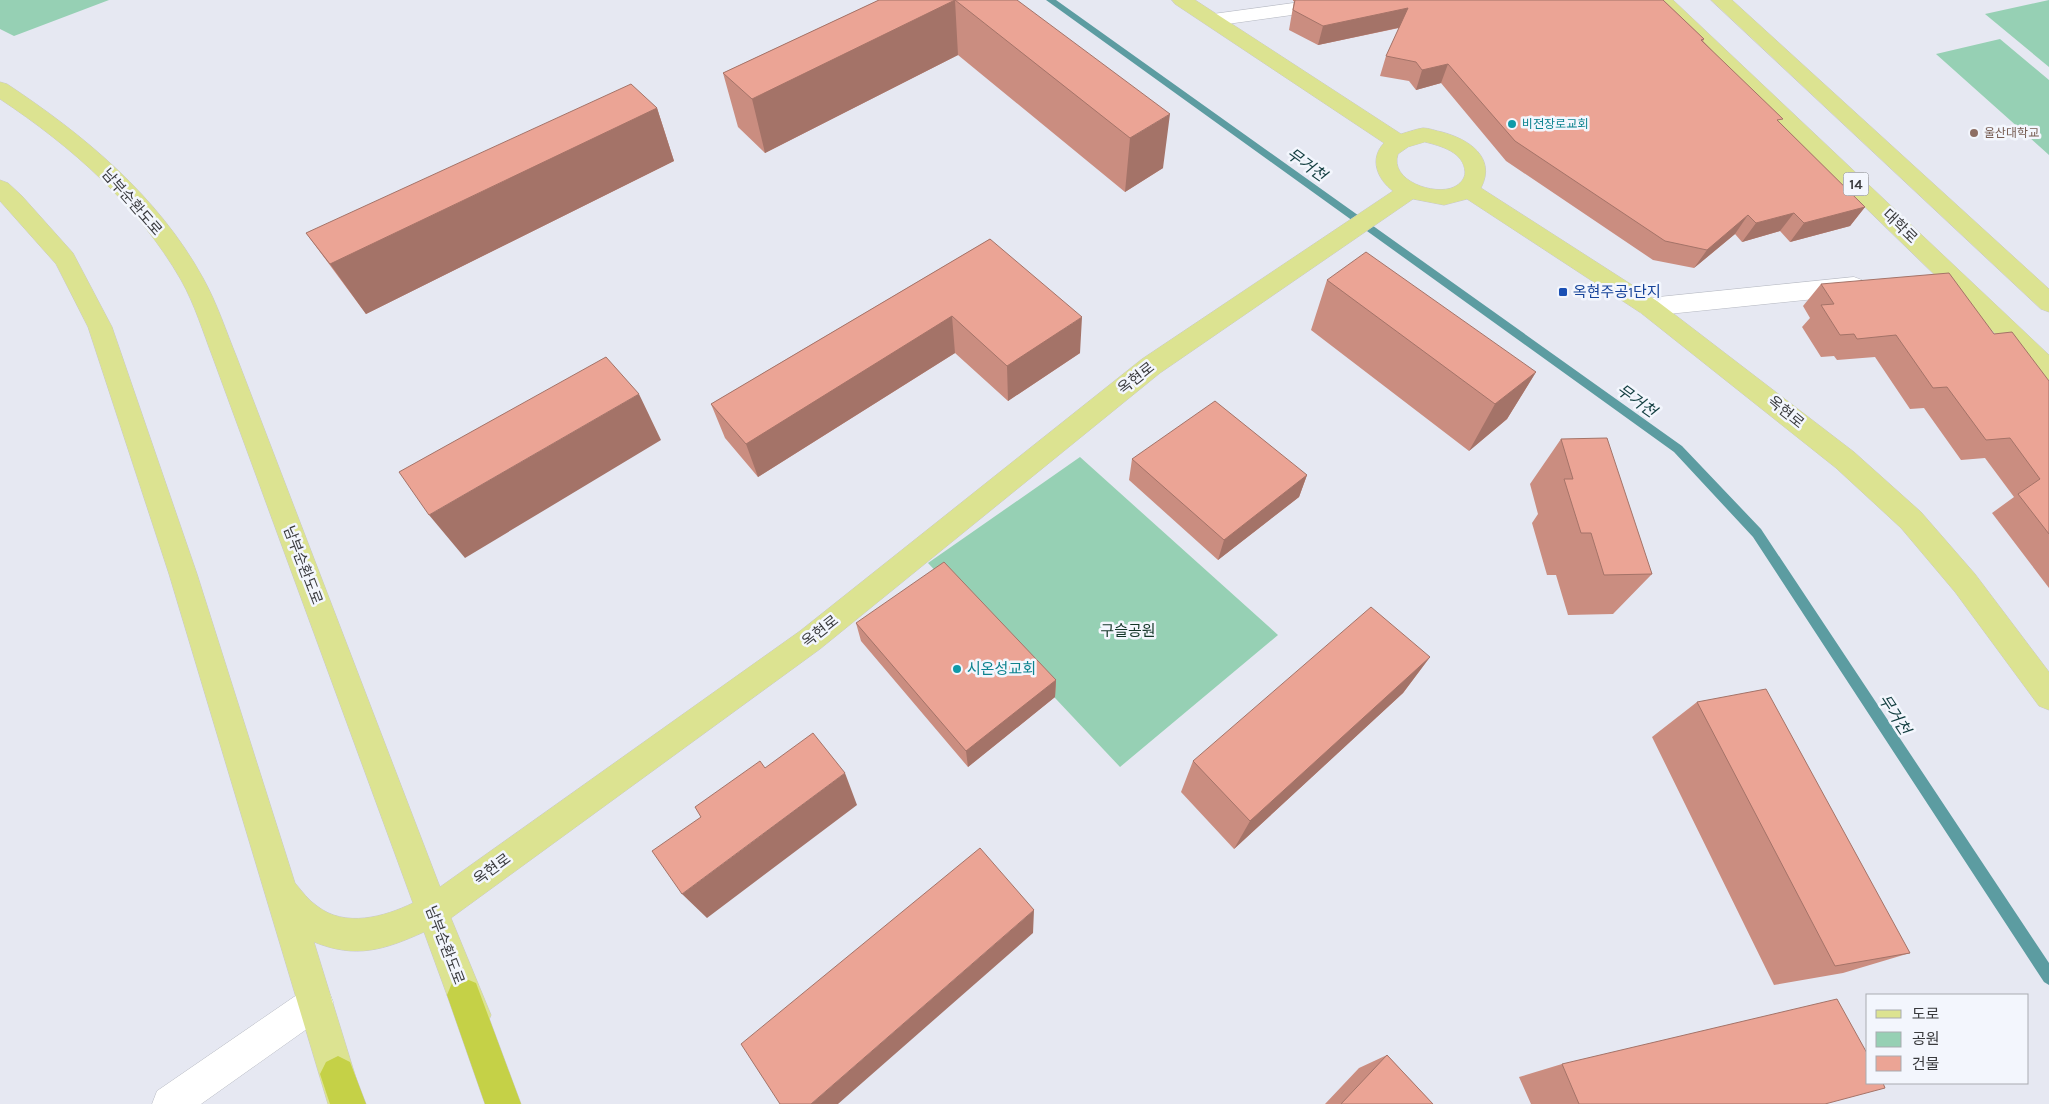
<svg xmlns="http://www.w3.org/2000/svg" width="2049" height="1104" font-family="Karla,'Noto Sans KR',sans-serif">
	<rect width="100%" height="100%" fill="#e6e8f2"/>
	<path fill="#96d0b4" d="M 0,0 L 109,0 L 14,36 L 0,29 Z
		M 2049,0 L 2049,67 L 1985,14 Z
		M 2000,39 L 2049,80 L 2049,155 L 1936,54 Z
		M 1080,457 L 1278,635 L 1120,767 L 928,563 Z"/>
	<g fill="none" stroke-linecap="round" stroke-linejoin="round">
		<path fill="#5c9ca1" fill-rule="evenodd" d="M 1046,0 L 1056,0 L 1682,446 L 1761,529 L 2049,963 L 2049,985 L 2044,982 L 1753,537 L 1674,452 Z"/>
		<defs>
			<path id="minor" d="M 1315,0 L 1367,0 L 1364,4 L 1357,6 L 1213,26 L 1206,24 L 1203,20 L 1206,16 L 1213,14 Z
				M 1854,277 L 1862,280 L 1866,286 L 1862,292 L 1854,295 L 1649,316 L 1641,313 L 1637,307 L 1641,301 L 1649,298 Z
				M 316,985 L 328,990 L 333,1002 L 328,1014 L 201,1104 L 152,1104 L 157,1091 L 304,990 Z"/>
			<path id="major" d="M 1172,0 L 1195,0 L 1401,134 C 1408,132 1416,129 1423,128 C 1429,128 1436,131 1442,132 C 1468,139 1497,157 1481,188 L 1657,301 L 1854,452 L 1921,512 L 1975,574 L 2049,672 L 2049,710 L 2039,706 L 1955,592 L 1901,528 L 1836,468 L 1641,313 L 1467,199 L 1444,205 L 1413,199 L 1160,373 L 820,649 L 451,918 L 491,1015 L 486,1027 L 474,1032 L 462,1027 L 447,995 L 424,932 C 384,950 356,959 314,942 L 364,1104 L 328,1104 L 169,574 L 88,327 L 56,264 L 0,201 L 0,180 L 8,183 L 22,196 L 73,253 L 112,327 L 197,574 L 295,883 C 302,891 308,900 317,906 C 345,928 384,917 413,903 L 213,358 C 203,332 195,305 181,280 C 138,205 71,146 0,99 L 0,82 L 7,84 C 84,135 158,196 203,278 C 217,303 226,331 237,358 L 440,887 L 800,631 L 1142,359 L 1393,191 C 1377,179 1369,159 1384,143 L 1175,4 ZM 1425,142 C 1441,146 1464,152 1465,172 C 1465,179 1460,184 1454,187 C 1435,196 1389,181 1398,154 L 1408,147 Z
				M 1652,0 L 1673,0 L 2049,355 L 2049,380 L 2040,377 Z
				M 1711,0 L 1732,0 L 2049,289 L 2049,312 L 2041,309 Z"/>
			<path id="highway" d="M 464,978 L 476,983 L 521,1104 L 485,1104 L 447,995 L 452,983 Z
				M 338,1056 L 350,1062 L 366,1104 L 330,1104 L 320,1074 L 326,1062 Z"/>
		</defs>
		<use href="#minor" stroke="#b7bac3" stroke-width="1"/>
		<use href="#major" stroke="#c8c8c9" stroke-width="1"/>
		<use href="#highway" stroke="#c8c8c9" stroke-width="1"/>
		<use href="#minor" fill="#fff" fill-rule="evenodd"/>
		<use href="#major" fill="#dce391" fill-rule="evenodd"/>
		<use href="#highway" fill="#c5d147" fill-rule="evenodd"/>
	</g>
	<path fill="#ca8d80" d="M 879,0 L 1017,0 L 1163,168 L 1125,192 L 958,55 L 765,153 L 738,127 L 723,73 Z
		M 1293,0 L 1663,0 L 1704,39 L 1703,41 L 1780,123 L 1865,207 L 1850,226 L 1790,242 L 1780,231 L 1742,242 L 1735,234 L 1694,268 L 1653,260 L 1506,161 L 1441,83 L 1416,90 L 1409,81 L 1380,76 L 1386,56 L 1399,28 L 1318,45 L 1289,30 L 1294,1 L 1293,1 Z
		M 657,108 L 674,161 L 366,314 L 306,233 Z
		M 990,239 L 1080,353 L 1008,401 L 955,353 L 758,477 L 725,438 L 711,404 Z
		M 1327,280 L 1536,372 L 1507,419 L 1469,451 L 1311,330 Z
		M 1821,284 L 1994,334 L 2049,381 L 2049,588 L 1992,513 L 2014,497 L 1985,458 L 1961,460 L 1924,408 L 1910,409 L 1875,357 L 1837,360 L 1834,356 L 1821,357 L 1802,327 L 1810,318 L 1803,306 Z
		M 1561,439 L 1652,574 L 1613,614 L 1568,615 L 1556,575 L 1547,575 L 1532,523 L 1538,514 L 1530,484 Z
		M 1132,459 L 1307,475 L 1299,497 L 1218,560 L 1129,480 Z
		M 856,623 L 1056,680 L 1055,697 L 968,767 L 861,641 Z
		M 1430,657 L 1403,693 L 1234,849 L 1181,792 L 1193,761 Z
		M 1697,702 L 1910,953 L 1843,973 L 1774,985 L 1652,737 Z
		M 1387,1055 L 1433,1104 L 1325,1104 L 1359,1068 Z
		M 1562,1064 L 1825,1104 L 1531,1104 L 1519,1077 Z"/>
	<path fill="#a47368" d="M 955,0 L 958,55 L 765,153 L 752,99 Z
		M 1408,8 L 1402,27 L 1318,45 L 1323,26 Z
		M 1448,64 L 1441,83 L 1416,90 L 1422,70 Z
		M 657,108 L 674,161 L 366,314 L 330,264 Z
		M 1170,114 L 1163,168 L 1125,192 L 1130,138 Z
		M 1865,207 L 1850,226 L 1790,242 L 1804,223 Z
		M 1794,213 L 1780,231 L 1742,242 L 1756,223 Z
		M 1748,215 L 1735,234 L 1694,268 L 1707,250 Z
		M 952,316 L 955,353 L 758,477 L 746,444 Z
		M 1082,317 L 1080,353 L 1008,401 L 1007,366 Z
		M 1536,372 L 1507,419 L 1469,451 L 1495,404 Z
		M 639,394 L 661,440 L 465,558 L 429,515 Z
		M 1307,475 L 1299,497 L 1218,560 L 1224,540 Z
		M 1430,657 L 1403,693 L 1234,849 L 1250,821 Z
		M 1056,680 L 1055,697 L 968,767 L 966,751 Z
		M 845,773 L 857,805 L 707,918 L 682,894 Z
		M 1034,910 L 1033,933 L 838,1104 L 811,1104 Z"/>
	<path fill="#eba495" stroke="#a47368" d="M 879,0 L 1017,0 L 1170,114 L 1130,138 L 955,0 L 752,99 L 723,73 Z
		M 1295,0 L 1663,0 L 1704,39 L 1701,40 L 1783,119 L 1777,120 L 1865,207 L 1804,223 L 1794,213 L 1756,223 L 1748,215 L 1707,250 L 1665,241 L 1515,141 L 1448,64 L 1422,70 L 1416,62 L 1386,56 L 1408,8 L 1323,26 L 1293,10 Z
		M 631,84 L 657,108 L 330,264 L 306,233 Z
		M 990,239 L 1082,317 L 1007,366 L 952,316 L 746,444 L 711,404 Z
		M 1366,252 L 1536,372 L 1495,404 L 1327,280 Z
		M 1949,273 L 1994,334 L 2012,332 L 2049,381 L 2049,534 L 2018,494 L 2040,479 L 2010,438 L 1986,440 L 1947,387 L 1933,388 L 1896,335 L 1857,339 L 1854,334 L 1840,335 L 1821,305 L 1834,304 L 1821,284 Z
		M 606,357 L 639,394 L 429,515 L 399,472 Z
		M 1215,401 L 1307,475 L 1224,540 L 1132,459 Z
		M 1607,438 L 1652,574 L 1604,575 L 1591,533 L 1581,533 L 1564,479 L 1573,479 L 1561,439 Z
		M 944,562 L 1056,680 L 966,751 L 856,623 Z
		M 1371,607 L 1430,657 L 1250,821 L 1193,761 Z
		M 1766,689 L 1910,953 L 1835,966 L 1697,702 Z
		M 813,733 L 845,773 L 682,894 L 652,851 L 701,817 L 695,807 L 760,761 L 765,768 Z
		M 980,848 L 1034,910 L 811,1104 L 780,1104 L 741,1044 Z
		M 1837,999 L 1868,1055 L 1868,1083 L 1883,1083 L 1885,1088 L 1825,1104 L 1579,1104 L 1562,1064 Z
		M 1387,1055 L 1433,1104 L 1341,1104 Z"/>
	<g fill="#0f9aa8" stroke="#f3f6fd" stroke-width="2">
		<circle cx="1512" cy="124" r="5"/>
		<circle cx="957" cy="669" r="5"/>
	</g>
	<circle fill="#8d6e63" stroke="#f3f6fd" stroke-width="2" cx="1974" cy="133" r="5"/>
	<rect fill="#1a4fb4" stroke="#f3f6fd" stroke-width="2" x="1558" y="287" width="10" height="10" rx="2.5"/>
	<g text-anchor="middle" stroke-width="5" stroke-linejoin="round" paint-order="stroke">
		<g font-size="12" fill="#0d838f" stroke="#f3f6fd" text-anchor="start">
			<text x="1522" y="128">비전장로교회</text>
		</g>
		<g font-size="12" fill="#785e54" stroke="#f3f6fd" text-anchor="start">
			<text x="1984" y="137">울산대학교</text>
		</g>
		<rect fill="#f3f6fd" stroke="#727377" stroke-width="1" x="1843.5" y="172.5" width="25" height="23" rx="4"/>
		<g font-size="14" font-weight="bold" fill="#3a3b3e">
			<text x="1856" y="189">14</text>
		</g>
		<g font-size="15" fill="#3a3b3e" stroke="#f3f6fd">
			<text transform="translate(132 202) rotate(49)" y="5">남부순환도로</text>
			<text transform="translate(1900 226) rotate(44)" y="5">대학로</text>
			<text transform="translate(1136 378) rotate(-38)" y="5">옥현로</text>
			<text transform="translate(1786 412) rotate(39)" y="5">옥현로</text>
			<text transform="translate(303 565) rotate(69)" y="5">남부순환도로</text>
			<text transform="translate(820 631) rotate(-38)" y="5">옥현로</text>
			<text transform="translate(492 869) rotate(-36)" y="5">옥현로</text>
			<text transform="translate(445 945) rotate(69)" y="5">남부순환도로</text>
		</g>
		<g font-size="15" fill="#164399" stroke="#f3f6fd" text-anchor="start">
			<text x="1573" y="297">옥현주공1단지</text>
		</g>
		<g font-size="15" fill="#133527" stroke="#f3f6fd">
			<text x="1128" y="636">구슬공원</text>
		</g>
		<g font-size="15" fill="#0d838f" stroke="#f3f6fd" text-anchor="start">
			<text x="967" y="674">시온성교회</text>
		</g>
		<g font-size="16" font-style="italic" fill="#103c3e" stroke="#f3f6fd">
			<text transform="translate(1307 164) rotate(36)" y="6">무거천</text>
			<text transform="translate(1637 400) rotate(36)" y="6">무거천</text>
			<text transform="translate(1895 714) rotate(57)" y="6">무거천</text>
		</g>
	</g>
	<rect x="1866" y="994" width="162" height="90" fill="#f3f6fd" stroke="#a9abb1"/>
	<rect x="1876" y="1010" width="25" height="8" fill="#dce391" stroke="#a9abb1"/>
	<text x="1912" y="1019" font-size="15" fill="#3a3b3e">도로</text>
	<rect x="1876" y="1032" width="25" height="15" fill="#96d0b4" stroke="#a9abb1"/>
	<text x="1912" y="1044" font-size="15" fill="#3a3b3e">공원</text>
	<rect x="1876" y="1056" width="25" height="15" fill="#eba495" stroke="#a9abb1"/>
	<text x="1912" y="1069" font-size="15" fill="#3a3b3e">건물</text>
</svg>
